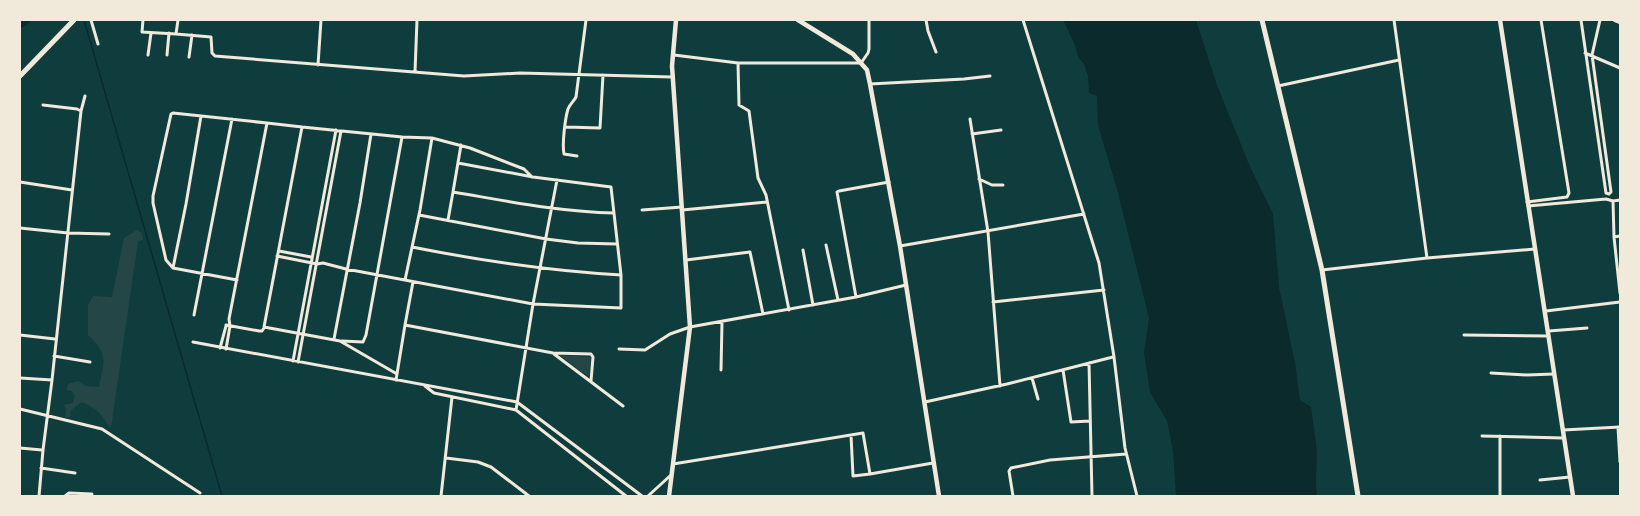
<svg xmlns="http://www.w3.org/2000/svg" width="1640" height="516" font-family="'Work Sans',sans-serif">
	<rect width="100%" height="100%" fill="#0f3d3e"/>
	<path fill="#244646" d="M 137,230 L 142,233 L 143,240 L 138,241 L 111,428 C 106,424 105,419 101,415 C 96,409 89,405 82,402 L 71,410 L 70,417 L 65,417 L 66,409 L 64,405 L 73,403 L 75,396 L 72,391 L 67,390 L 68,384 L 78,381 L 86,386 L 99,387 C 104,361 109,354 88,335 L 88,305 L 93,296 L 112,297 L 124,238 Z
		M 559,355 L 591,357 L 589,377 Z"/>
	<path fill="#0a2a2b" d="M 1063,20 L 1196,20 L 1217,85 L 1248,162 L 1273,214 L 1279,287 L 1295,363 L 1300,400 L 1311,407 L 1317,451 L 1316,482 L 1317,496 L 1176,496 L 1173,451 L 1167,421 L 1150,392 L 1144,353 L 1149,318 L 1117,189 L 1098,125 L 1097,96 L 1089,93 L 1088,76 L 1084,64 L 1078,57 L 1075,45 Z"/>
	<g fill="none" stroke-linecap="round" stroke-linejoin="round">
		<path stroke="#0a2a2b" stroke-width="1.5" d="M 84,20 L 222,496"/>
		<path stroke="#0a2a2b" stroke-width="10" d="M 20,23 L 25,20"/>
		<path stroke="#f1e9da" stroke-width="3" d="M 91,20 L 98,44
			M 143,20 L 142,32 L 176,34
			M 178,20 L 176,34 L 211,37 L 212,53 L 215,56 L 464,76 L 520,73 L 672,77
			M 926,20 L 928,31 L 936,52
			M 1023,20 L 1099,263 L 1114,357 L 1125,448 L 1137,496
			M 1581,20 L 1606,193 L 1609,194
			M 1600,20 L 1592,55 L 1611,192 L 1609,194
			M 1585,53 L 1620,68
			M 148,55 L 151,33
			M 167,55 L 169,33
			M 674,55 L 738,63 L 861,63 L 868,53 L 869,49 L 869,20
			M 189,57 L 192,35
			M 738,63 L 739,105 L 749,111 L 758,178 L 766,195 L 789,310
			M 318,65 L 321,20
			M 415,72 L 417,20
			M 870,84 L 964,79 L 990,76
			M 1278,86 L 1399,60
			M 81,111 L 85,96
			M 201,116 L 186,204 L 173,268 L 237,280
			M 970,119 L 988,232 L 1000,386
			M 267,123 L 302,127
			M 566,127 L 600,128 L 603,75
			M 972,134 L 1001,130
			M 461,145 L 453,192 C 507,201 560,212 614,213
			M 577,156 L 564,154 C 562,144 565,119 568,109 C 570,104 574,101 576,97 L 586,20
			M 979,179 L 992,185 L 1003,185
			M 20,182 L 72,190
			M 1613,201 L 1614,237 L 1620,293
			M 1527,202 L 1567,197 L 1569,193 L 1541,20
			M 1528,206 L 1606,199 L 1613,201 L 1620,200
			M 642,210 L 682,207
			M 682,210 L 767,202
			M 419,215 L 546,239 L 578,243 L 617,244
			M 448,220 L 453,192
			M 20,228 L 68,233 L 109,234
			M 1614,237 L 1620,236
			M 826,245 L 838,300
			M 900,246 L 1084,214
			M 412,247 C 482,261 550,271 621,275
			M 803,250 L 813,305
			M 279,251 L 311,257
			M 277,256 L 317,264 L 323,263 L 346,269 L 533,304 L 621,308 L 621,275 L 611,187 L 533,177 L 458,163
			M 1427,258 L 1535,249
			M 686,260 L 750,252 L 763,314
			M 173,268 L 166,260 L 153,203 L 153,196 L 171,114 L 173,113 L 267,123 L 229,319 L 230,326 L 226,349
			M 1322,270 L 1427,258 L 1394,20
			M 405,280 L 420,210 L 432,138
			M 856,297 L 837,192 L 839,191 L 889,182
			M 993,302 L 1104,290
			M 1546,311 L 1620,302
			M 194,315 L 232,119
			M 226,325 L 259,331 L 262,331 L 264,328
			M 405,325 L 413,282
			M 1549,331 L 1587,328
			M 20,335 L 55,339
			M 1464,335 L 1548,336
			M 334,339 L 360,203 L 371,134
			M 342,341 L 363,342 L 366,335 L 402,137
			M 193,342 L 517,402 L 642,496
			M 220,348 L 226,326
			M 619,349 L 645,350 L 670,334 L 690,327 L 856,297 L 906,285
			M 554,354 L 623,406
			M 54,356 L 90,362
			M 293,361 L 336,130
			M 298,362 L 341,131
			M 1089,363 L 1092,496
			M 721,370 L 722,322
			M 1063,370 L 1071,422 L 1090,421
			M 1491,373 L 1527,375 L 1554,374
			M 397,374 L 340,341 L 264,327 L 302,127 L 402,137 L 432,138 L 470,148 L 524,169 L 532,177
			M 20,378 L 52,380
			M 1032,378 L 1038,399
			M 396,380 L 405,325 L 553,353 L 591,354 L 593,357 L 591,381
			M 425,386 L 434,393 L 516,410 L 626,496
			M 925,402 L 1007,384 L 1113,357
			M 20,409 L 102,429 L 200,493
			M 516,410 L 533,304 L 557,180
			M 1618,427 L 1620,462
			M 1563,430 L 1620,427
			M 851,435 L 853,476 L 870,474
			M 1482,436 L 1563,438
			M 1500,436 L 1500,496
			M 20,448 L 42,450
			M 446,458 L 478,462 L 491,467 L 529,496
			M 673,464 L 863,433 L 870,474 L 933,463
			M 41,468 L 75,473
			M 1540,480 L 1570,477
			M 39,496 L 43,450 L 52,380 L 81,111 L 77,109 L 43,105
			M 65,496 L 69,493 L 92,494
			M 441,496 L 452,397
			M 648,496 L 671,475
			M 1013,496 L 1009,471 L 1011,468 L 1050,460 L 1126,454"/>
		<path stroke="#f1e9da" stroke-width="4.5" d="M 1500,20 L 1573,496
			M 1615,20 L 1620,22"/>
		<path stroke="#f1e9da" stroke-width="4.5" d="M 798,20 L 853,54 L 867,70 L 870,84 L 900,246 L 939,496
			M 669,496 L 690,327 L 672,66 L 676,20"/>
		<path stroke="#f1e9da" stroke-width="5" d="M 1262,20 L 1322,270 L 1358,496"/>
		<path stroke="#f1e9da" stroke-width="5" d="M 20,76 L 74,20"/>
	</g>
	<rect width="1640" height="516" fill="none" stroke="#f1e9da" stroke-width="42"/>
</svg>
